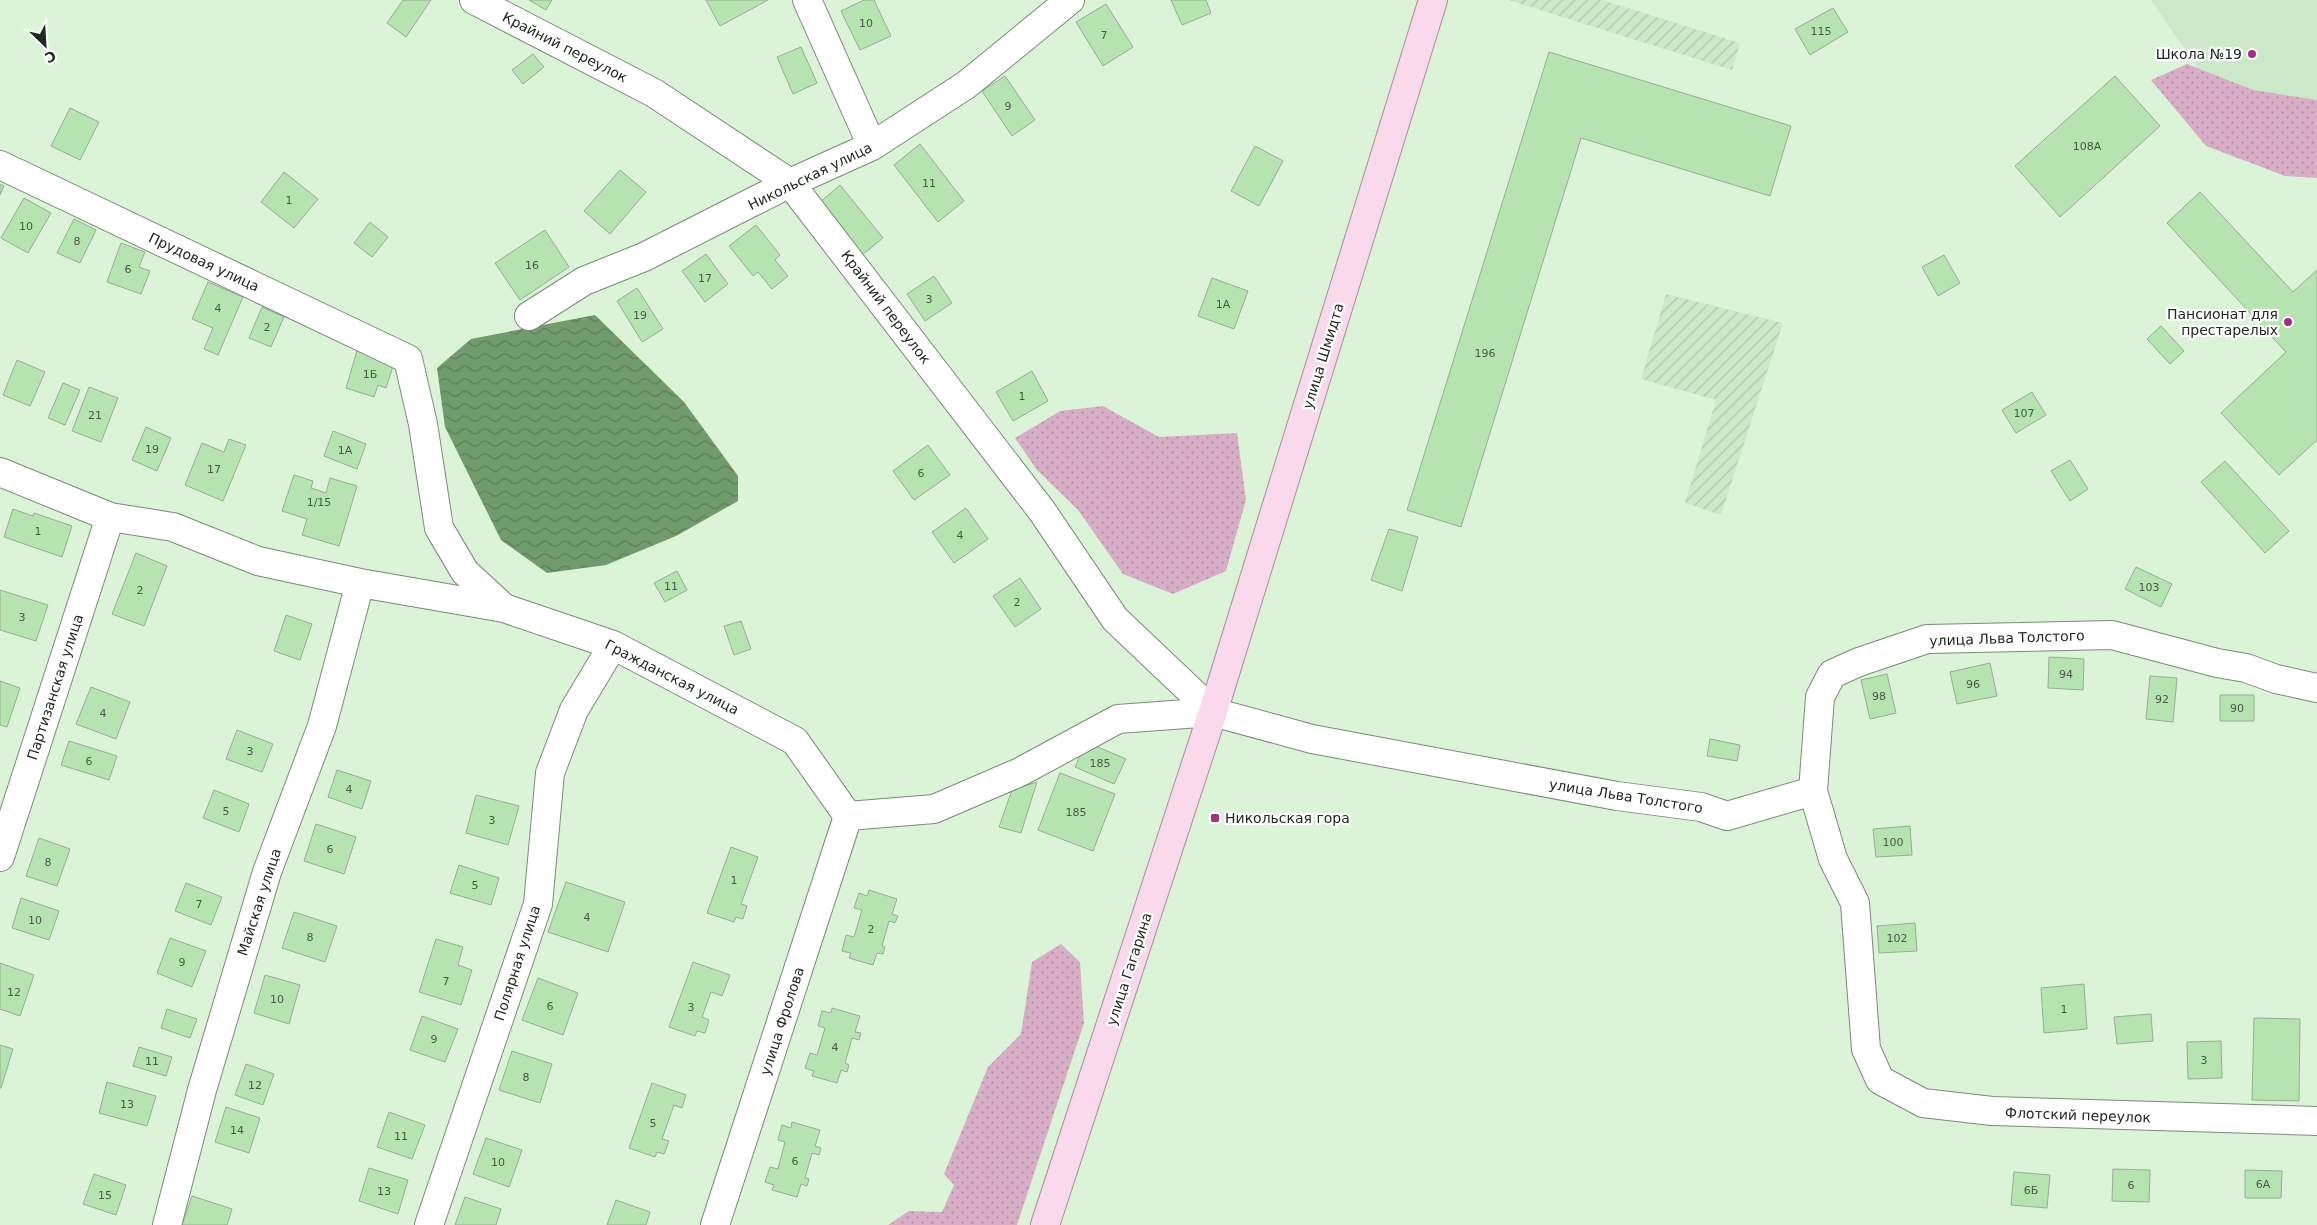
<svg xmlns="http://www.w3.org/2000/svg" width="2317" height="1225" font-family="'DejaVu Sans',sans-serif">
	<defs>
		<pattern id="industrial-furrows" width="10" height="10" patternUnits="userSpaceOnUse" patternTransform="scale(1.25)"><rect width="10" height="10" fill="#cbe8c8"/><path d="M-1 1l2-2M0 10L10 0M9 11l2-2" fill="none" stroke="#aec7ab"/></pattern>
		<pattern id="grass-dots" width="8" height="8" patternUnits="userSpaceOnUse" patternTransform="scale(1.25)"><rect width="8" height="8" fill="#d8aec7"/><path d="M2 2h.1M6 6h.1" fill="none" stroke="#af8ea1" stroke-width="1.8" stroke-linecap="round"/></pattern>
		<pattern id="water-waves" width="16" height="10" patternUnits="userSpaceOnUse" patternTransform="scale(1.25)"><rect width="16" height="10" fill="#709b6c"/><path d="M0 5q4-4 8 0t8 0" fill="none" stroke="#5c7e58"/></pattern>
	</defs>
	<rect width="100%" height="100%" fill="#dbf4d8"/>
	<path fill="#cbe8c8" d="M 2151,0 L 2317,0 L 2317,131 L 2225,108 Z"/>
	<path fill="url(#industrial-furrows)" d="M 1508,0 L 1602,0 L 1740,43 L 1732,70 Z
		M 1666,294 L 1783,323 L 1721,515 L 1685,503 L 1716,400 L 1641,379 Z"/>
	<path fill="url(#grass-dots)" d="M 2187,64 L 2253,90 L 2317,100 L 2317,178 L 2285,176 L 2206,146 L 2151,80 Z
		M 1103,406 L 1159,437 L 1237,433 L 1246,500 L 1226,571 L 1173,594 L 1123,574 L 1078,510 L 1037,470 L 1015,438 L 1060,411 Z
		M 1061,944 L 1080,962 L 1084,1023 L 1017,1225 L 888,1225 L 909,1211 L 942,1212 L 954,1185 L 944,1174 L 988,1067 L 1021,1034 L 1032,962 Z"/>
	<path fill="url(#water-waves)" d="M 595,315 L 684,402 L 738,476 L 738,501 L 676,536 L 606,565 L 547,573 L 501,540 L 445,427 L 437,368 L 471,339 Z"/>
	<path fill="#b6e4b1" stroke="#95ac92" d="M 403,0 L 431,0 L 406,37 L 387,23 Z
		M 529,0 L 552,0 L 546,10 Z
		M 706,0 L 768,0 L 720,26 Z
		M 864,0 L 874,0 L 891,36 L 860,50 L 841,11 Z
		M 1171,0 L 1206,0 L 1211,13 L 1182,25 Z
		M 1106,4 L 1133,47 L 1103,66 L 1076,22 Z
		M 1833,8 L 1848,32 L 1810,55 L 1795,29 Z
		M 801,47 L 817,83 L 793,94 L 777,57 Z
		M 1549,52 L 1791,126 L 1770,196 L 1581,138 L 1461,527 L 1407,510 Z
		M 533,54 L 544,67 L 523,84 L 512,70 Z
		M 1005,76 L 1035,120 L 1012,136 L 982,91 Z
		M 2115,76 L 2160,126 L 2060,217 L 2015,166 Z
		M 70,108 L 99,122 L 80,160 L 51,146 Z
		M 920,144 L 964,201 L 938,222 L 894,165 Z
		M 1255,146 L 1283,161 L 1259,206 L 1231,191 Z
		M 620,170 L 646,192 L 610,234 L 584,211 Z
		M 284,172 L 318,199 L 294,228 L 261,202 Z
		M 0,184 L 4,186 L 0,195 Z
		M 840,185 L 883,238 L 862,255 L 819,203 Z
		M 2200,192 L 2293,292 L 2317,270 L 2317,440 L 2279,475 L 2221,413 L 2286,352 L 2167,223 Z
		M 24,198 L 51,213 L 28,253 L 1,238 Z
		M 74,219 L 96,230 L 80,263 L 57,253 Z
		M 370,222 L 388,237 L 372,257 L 354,243 Z
		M 756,225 L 780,255 L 775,260 L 788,276 L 772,289 L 758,272 L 753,276 L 729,246 Z
		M 545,230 L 569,267 L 520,300 L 495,263 Z
		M 121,243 L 145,252 L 139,267 L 150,271 L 141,294 L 107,282 Z
		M 706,254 L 728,284 L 705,302 L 682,271 Z
		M 1944,255 L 1960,283 L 1938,296 L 1922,267 Z
		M 934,276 L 952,303 L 925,321 L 907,294 Z
		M 1212,278 L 1248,291 L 1234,329 L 1198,316 Z
		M 208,282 L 243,297 L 218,355 L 204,349 L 213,328 L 192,319 Z
		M 637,288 L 663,329 L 642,342 L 617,301 Z
		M 262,307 L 284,317 L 271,347 L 249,338 Z
		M 2161,326 L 2184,351 L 2170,364 L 2147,339 Z
		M 357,351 L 394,363 L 386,388 L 378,385 L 374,397 L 346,388 Z
		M 17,360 L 45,372 L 30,406 L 3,395 Z
		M 1032,371 L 1048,401 L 1013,421 L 996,392 Z
		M 63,383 L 80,390 L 65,425 L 48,418 Z
		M 89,387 L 118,398 L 101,442 L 72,431 Z
		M 2032,392 L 2046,415 L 2016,433 L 2002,410 Z
		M 146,427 L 171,438 L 157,471 L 132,460 Z
		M 333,431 L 366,444 L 357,469 L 324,456 Z
		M 229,439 L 246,445 L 223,501 L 185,485 L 202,443 L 224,452 Z
		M 928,445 L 950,475 L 914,500 L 893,471 Z
		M 2070,460 L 2088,489 L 2070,501 L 2051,471 Z
		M 2225,461 L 2289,531 L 2265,553 L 2201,482 Z
		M 294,475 L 313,481 L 311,488 L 326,493 L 330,478 L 357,486 L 339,546 L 302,535 L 307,519 L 282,511 Z
		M 966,508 L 988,539 L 954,563 L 932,532 Z
		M 13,509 L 33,516 L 34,513 L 72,526 L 62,557 L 4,537 Z
		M 1389,529 L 1418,537 L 1402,591 L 1371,580 Z
		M 136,553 L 167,566 L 144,626 L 112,614 Z
		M 2136,567 L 2172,584 L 2161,607 L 2125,589 Z
		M 677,571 L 687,590 L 665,602 L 654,583 Z
		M 1020,578 L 1041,609 L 1015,627 L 993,596 Z
		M 0,590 L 48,605 L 36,641 L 0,630 Z
		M 286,615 L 312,624 L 300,660 L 274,651 Z
		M 741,621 L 751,649 L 734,655 L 724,626 Z
		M 2049,657 L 2084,659 L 2083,690 L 2048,688 Z
		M 1990,663 L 1997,696 L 1957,704 L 1950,672 Z
		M 1887,674 L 1896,713 L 1870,719 L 1861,680 Z
		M 2150,676 L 2177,678 L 2173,722 L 2146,719 Z
		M 0,681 L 20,688 L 7,727 L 0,725 Z
		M 91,687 L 130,702 L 116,739 L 76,724 Z
		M 2220,695 L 2254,695 L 2254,721 L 2220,721 Z
		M 237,730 L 273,744 L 262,772 L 226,759 Z
		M 1710,739 L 1740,745 L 1737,761 L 1707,756 Z
		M 69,741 L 117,756 L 109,780 L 61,765 Z
		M 1086,742 L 1126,759 L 1114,784 L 1075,767 Z
		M 337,770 L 371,781 L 362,809 L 328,797 Z
		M 1060,773 L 1115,794 L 1093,851 L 1038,830 Z
		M 1037,782 L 1021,833 L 999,827 L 1012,790 Z
		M 214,790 L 249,804 L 239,832 L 203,818 Z
		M 476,795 L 519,806 L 508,845 L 466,833 Z
		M 316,824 L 356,837 L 344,874 L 304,861 Z
		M 1910,826 L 1912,855 L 1876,857 L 1873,829 Z
		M 39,838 L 70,849 L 57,886 L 26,876 Z
		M 731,847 L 758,857 L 741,904 L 747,906 L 743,919 L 736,917 L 734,922 L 707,913 Z
		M 459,865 L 499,878 L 491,905 L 450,893 Z
		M 566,882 L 625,902 L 608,952 L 548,932 Z
		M 186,883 L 222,897 L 211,925 L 175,911 Z
		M 869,890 L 897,899 L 892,914 L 898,916 L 895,923 L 889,921 L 882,946 L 885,947 L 883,954 L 877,953 L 873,965 L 849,958 L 851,953 L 842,951 L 846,935 L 854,937 L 862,910 L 854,908 L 859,893 L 867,896 Z
		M 21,898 L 59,911 L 49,940 L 12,928 Z
		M 294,912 L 337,926 L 325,962 L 282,948 Z
		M 1915,923 L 1917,951 L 1879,953 L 1877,926 Z
		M 170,938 L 206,951 L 192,987 L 157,973 Z
		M 436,939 L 463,947 L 458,965 L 472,970 L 461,1005 L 419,992 Z
		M 693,962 L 730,975 L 722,996 L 711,992 L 702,1017 L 709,1020 L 705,1033 L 697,1031 L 695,1036 L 669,1027 Z
		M 0,963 L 34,975 L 20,1016 L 0,1009 Z
		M 265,975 L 300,985 L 289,1024 L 254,1013 Z
		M 538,978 L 578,993 L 563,1035 L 522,1020 Z
		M 2084,984 L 2087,1029 L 2044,1033 L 2041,988 Z
		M 832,1008 L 860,1016 L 855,1032 L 861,1033 L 859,1040 L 852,1038 L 845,1063 L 849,1065 L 847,1072 L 841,1070 L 837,1083 L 812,1076 L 814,1071 L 805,1068 L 810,1053 L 817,1055 L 825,1028 L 818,1026 L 822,1011 L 831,1013 Z
		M 167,1009 L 197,1019 L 190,1038 L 161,1028 Z
		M 2151,1014 L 2153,1041 L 2117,1044 L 2114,1017 Z
		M 422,1016 L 458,1029 L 445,1062 L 410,1050 Z
		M 2254,1018 L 2300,1019 L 2299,1101 L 2252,1100 Z
		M 2221,1041 L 2222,1078 L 2188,1079 L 2187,1042 Z
		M 0,1045 L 13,1049 L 1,1088 L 0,1088 Z
		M 139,1047 L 172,1057 L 166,1076 L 133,1066 Z
		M 512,1051 L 552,1064 L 540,1103 L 499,1090 Z
		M 246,1064 L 274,1074 L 263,1105 L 235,1095 Z
		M 107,1082 L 156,1096 L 147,1126 L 99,1113 Z
		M 652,1083 L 686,1095 L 682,1108 L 674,1105 L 662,1139 L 669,1141 L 664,1154 L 657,1152 L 655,1157 L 629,1148 Z
		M 226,1107 L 260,1118 L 249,1153 L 215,1142 Z
		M 389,1112 L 425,1125 L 412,1159 L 377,1147 Z
		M 792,1122 L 820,1130 L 815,1146 L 821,1148 L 819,1155 L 812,1153 L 805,1178 L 809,1179 L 807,1186 L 801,1184 L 797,1197 L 772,1190 L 774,1185 L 765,1182 L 770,1167 L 778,1169 L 785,1142 L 778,1140 L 782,1125 L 791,1128 Z
		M 486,1138 L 522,1150 L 509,1187 L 473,1174 Z
		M 369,1168 L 408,1180 L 398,1214 L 359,1201 Z
		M 2113,1169 L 2150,1170 L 2149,1202 L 2112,1201 Z
		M 2245,1170 L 2282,1171 L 2281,1198 L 2245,1198 Z
		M 2014,1172 L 2050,1175 L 2047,1208 L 2011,1205 Z
		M 94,1174 L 126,1185 L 116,1215 L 83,1204 Z
		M 192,1196 L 232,1209 L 227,1225 L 182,1225 Z
		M 465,1197 L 501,1209 L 496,1225 L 455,1225 Z
		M 616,1200 L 650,1212 L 646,1225 L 607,1225 Z"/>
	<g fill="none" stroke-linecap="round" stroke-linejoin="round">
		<defs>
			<path id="minor" d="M 474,0 L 654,93 L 790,183 L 1042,511 L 1115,619 L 1213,712
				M 807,0 L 872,146
				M 0,165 L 408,359 L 423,424 L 439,528 L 465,572 L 504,608
				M 529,316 L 584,281 L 644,257 L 790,183 L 872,146 L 966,85 L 1070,0
				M 0,472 L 110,517 L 173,527 L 258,561 L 360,583 L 504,608 L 613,645 L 795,741 L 848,816 L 934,809 L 1020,772 L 1118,719 L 1213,712 L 1312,739 L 1617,796 L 1701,807 L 1727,816 L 1813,791 L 1820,697 L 1832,674 L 1859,662 L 1927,639 L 2112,635 L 2217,663 L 2246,668 L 2276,679 L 2317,688
				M 1813,791 L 1833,859 L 1855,903 L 1866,1049 L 1880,1080 L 1923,1103 L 1992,1111 L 2317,1121
				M 0,857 L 110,517
				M 167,1225 L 202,1090 L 267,872 L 322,726 L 360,583
				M 429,1225 L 538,904 L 550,773 L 574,710 L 613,645
				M 715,1225 L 848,816"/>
			<path id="major" d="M 1045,1225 L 1213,712 L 1433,0"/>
		</defs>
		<use href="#minor" stroke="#778d74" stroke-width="30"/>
		<use href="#major" stroke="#ac8a9d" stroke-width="30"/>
		<use href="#minor" stroke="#fff" stroke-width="28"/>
		<use href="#major" stroke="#fad9ed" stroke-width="28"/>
	</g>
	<g fill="#a72d83" stroke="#fff" stroke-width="2">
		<circle cx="2252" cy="54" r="5"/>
		<circle cx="2288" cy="322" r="5"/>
		<rect x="1210" y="813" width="10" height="10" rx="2.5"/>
	</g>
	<g text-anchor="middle" stroke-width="4.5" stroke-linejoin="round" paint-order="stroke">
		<g font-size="11" fill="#465844">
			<text x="866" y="27">10</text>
			<text x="1821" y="35">115</text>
			<text x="1104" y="39">7</text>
			<text x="1008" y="110">9</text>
			<text x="2087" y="150">108А</text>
			<text x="929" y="187">11</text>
			<text x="289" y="204">1</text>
			<text x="26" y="230">10</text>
			<text x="77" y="245">8</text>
			<text x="532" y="269">16</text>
			<text x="128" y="273">6</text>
			<text x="705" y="282">17</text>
			<text x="929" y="303">3</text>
			<text x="1223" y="308">1А</text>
			<text x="218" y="312">4</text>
			<text x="640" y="319">19</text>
			<text x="267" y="331">2</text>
			<text x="1485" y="357">196</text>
			<text x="370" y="378">1Б</text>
			<text x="1022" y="400">1</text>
			<text x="2024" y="417">107</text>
			<text x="95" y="419">21</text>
			<text x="152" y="453">19</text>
			<text x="345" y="454">1А</text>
			<text x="214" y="473">17</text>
			<text x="921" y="477">6</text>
			<text x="319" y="506">1/15</text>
			<text x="38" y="535">1</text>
			<text x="960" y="539">4</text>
			<text x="671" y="590">11</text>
			<text x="2149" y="591">103</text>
			<text x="140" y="594">2</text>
			<text x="1017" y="606">2</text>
			<text x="22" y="621">3</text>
			<text x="2066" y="678">94</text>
			<text x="1973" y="688">96</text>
			<text x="1879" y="700">98</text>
			<text x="2162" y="703">92</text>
			<text x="2237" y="712">90</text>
			<text x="103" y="717">4</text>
			<text x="250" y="755">3</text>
			<text x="89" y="765">6</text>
			<text x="1100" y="767">185</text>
			<text x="349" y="793">4</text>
			<text x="226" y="815">5</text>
			<text x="1076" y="816">185</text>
			<text x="492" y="824">3</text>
			<text x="1893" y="846">100</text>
			<text x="330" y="853">6</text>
			<text x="48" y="866">8</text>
			<text x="734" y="884">1</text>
			<text x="475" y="889">5</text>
			<text x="199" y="908">7</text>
			<text x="587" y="921">4</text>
			<text x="35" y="924">10</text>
			<text x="871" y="933">2</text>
			<text x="310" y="941">8</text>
			<text x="1897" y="942">102</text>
			<text x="182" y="966">9</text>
			<text x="446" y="985">7</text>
			<text x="14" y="996">12</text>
			<text x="277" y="1003">10</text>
			<text x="550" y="1010">6</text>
			<text x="691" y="1011">3</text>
			<text x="2064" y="1013">1</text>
			<text x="434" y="1043">9</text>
			<text x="835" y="1051">4</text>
			<text x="2204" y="1064">3</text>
			<text x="152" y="1065">11</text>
			<text x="526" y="1081">8</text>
			<text x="255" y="1089">12</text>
			<text x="127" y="1108">13</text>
			<text x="653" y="1127">5</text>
			<text x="237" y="1134">14</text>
			<text x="401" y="1140">11</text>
			<text x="795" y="1165">6</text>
			<text x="498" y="1166">10</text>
			<text x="2263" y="1188">6А</text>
			<text x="2131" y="1189">6</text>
			<text x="2031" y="1194">6Б</text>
			<text x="384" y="1195">13</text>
			<text x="105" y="1199">15</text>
		</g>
		<g font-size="14" fill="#20291f" stroke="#fff">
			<text transform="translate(565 47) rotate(27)" y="5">Крайний переулок</text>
			<text transform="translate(810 176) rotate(-26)" y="5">Никольская улица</text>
			<text transform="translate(204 262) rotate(25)" y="5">Прудовая улица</text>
			<text transform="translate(886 307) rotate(53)" y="5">Крайний переулок</text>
			<text transform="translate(1323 356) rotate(-73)" y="5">улица Шмидта</text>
			<text transform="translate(2007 638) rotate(-2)" y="5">улица Льва Толстого</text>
			<text transform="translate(672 677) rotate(27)" y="5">Гражданская улица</text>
			<text transform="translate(55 687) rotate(-72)" y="5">Партизанская улица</text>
			<text transform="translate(1626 796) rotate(9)" y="5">улица Льва Толстого</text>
			<text transform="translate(259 902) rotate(-72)" y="5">Майская улица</text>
			<text transform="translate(517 963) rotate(-72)" y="5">Полярная улица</text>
			<text transform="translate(1129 969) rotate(-72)" y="5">улица Гагарина</text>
			<text transform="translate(782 1021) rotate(-72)" y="5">улица Фролова</text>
			<text transform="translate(2078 1115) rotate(2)" y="5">Флотский переулок</text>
		</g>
		<g font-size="14" fill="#20291f" stroke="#fff" text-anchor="end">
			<text x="2242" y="59">Школа №19</text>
			<text x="2278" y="319">Пансионат для<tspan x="2278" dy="16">престарелых</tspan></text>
			<text x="1225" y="823" text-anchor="start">Никольская гора</text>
		</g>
	</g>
	<g transform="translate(45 45) rotate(155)" stroke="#ffffff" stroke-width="4" paint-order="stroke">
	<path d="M0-4L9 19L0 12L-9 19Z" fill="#20291f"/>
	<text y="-8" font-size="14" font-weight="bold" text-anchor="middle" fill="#20291f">С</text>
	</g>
</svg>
